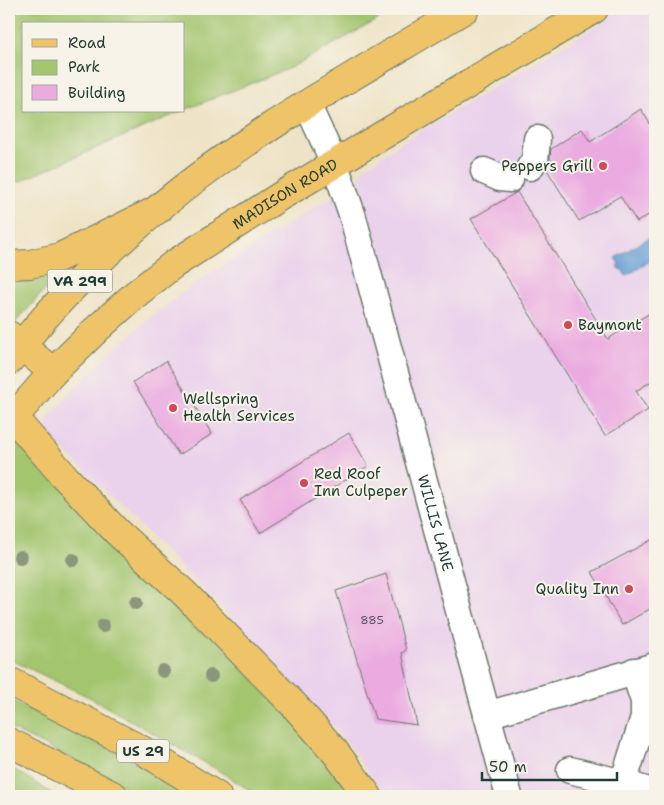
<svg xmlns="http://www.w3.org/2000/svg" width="664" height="805" font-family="'Shantell Sans',sans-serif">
	<rect width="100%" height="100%" fill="#f7f3e8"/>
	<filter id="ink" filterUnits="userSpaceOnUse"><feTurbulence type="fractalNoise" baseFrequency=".02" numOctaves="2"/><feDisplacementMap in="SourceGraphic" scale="10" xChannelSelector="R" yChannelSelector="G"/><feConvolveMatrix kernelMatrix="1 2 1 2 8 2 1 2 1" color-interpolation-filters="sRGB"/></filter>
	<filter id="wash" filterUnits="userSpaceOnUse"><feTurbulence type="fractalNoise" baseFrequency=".0096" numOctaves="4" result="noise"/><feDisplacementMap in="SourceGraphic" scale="20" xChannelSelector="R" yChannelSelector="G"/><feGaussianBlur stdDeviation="1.12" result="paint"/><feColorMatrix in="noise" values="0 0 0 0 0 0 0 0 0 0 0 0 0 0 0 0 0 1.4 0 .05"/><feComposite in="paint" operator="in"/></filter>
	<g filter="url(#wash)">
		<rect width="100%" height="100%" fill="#eee3c6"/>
		<path fill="#ead1ec" d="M 625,9 L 655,9 L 655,796 L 386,796 L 351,748 L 248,634 L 44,430 L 48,418 L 70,393 L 106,357 L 149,318 L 196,283 L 307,212 L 358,182 L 362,170 L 394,147 Z"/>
		<path fill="#a3c56e" stroke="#618151" d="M 9,9 L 397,9 L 290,68 L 184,110 L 184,24 L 24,24 L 24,111 L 182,111 L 9,186 Z
			M 77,255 L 13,325 L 9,322 L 9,274 Z
			M 17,443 L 177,596 L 362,796 L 259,796 L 216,769 L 89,697 L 9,659 L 9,453 Z
			M 9,699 L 137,763 L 194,796 L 141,796 L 84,765 L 9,728 Z
			M 9,766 L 56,796 L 9,796 Z"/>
		<path fill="#679fd5" stroke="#436e84" d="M 650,237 L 655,245 L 655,258 L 626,276 L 622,269 L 620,270 L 617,267 L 619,264 L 615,258 Z"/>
		<g id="blocks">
			<path fill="#ebabe1" d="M 641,109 L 655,132 L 655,211 L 637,222 L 620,196 L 579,221 L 547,170 L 554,164 L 550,158 L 551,149 L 582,129 L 590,142 Z
				M 517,192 L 608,339 L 655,310 L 655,379 L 636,391 L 648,410 L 605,436 L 471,219 Z
				M 166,361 L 212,434 L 179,455 L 133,382 Z
				M 349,433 L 368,466 L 260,533 L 240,500 Z
				M 655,538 L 655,606 L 622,625 L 592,572 Z
				M 386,574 L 406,650 L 402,653 L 417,725 L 375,719 L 336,591 Z"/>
		</g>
	</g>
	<g filter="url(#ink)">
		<use href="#blocks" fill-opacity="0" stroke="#677767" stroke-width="1"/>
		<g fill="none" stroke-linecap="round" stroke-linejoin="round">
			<defs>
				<g id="minor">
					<path id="s1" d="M 307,104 L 335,165 L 352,214 L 509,796"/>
					<path d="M 530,167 L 535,160 L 537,139"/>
					<path d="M 484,171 L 500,178 L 510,179"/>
					<path d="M 487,715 L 655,666"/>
					<path d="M 570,770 L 623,783 L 655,793"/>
					<path d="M 623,783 L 644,717 L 644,701 L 634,671"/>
				</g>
				<g id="major">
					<path d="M 9,361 C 77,272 173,189 267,129 C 332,87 399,49 465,9"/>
					<path id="s2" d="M 9,423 L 53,372 L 98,328 L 137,293 L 174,264 L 279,197 L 594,9"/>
				</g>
				<path id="highway" d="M 9,265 L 30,264 L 60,257 L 159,209
					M 9,335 L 53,372
					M 13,417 L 65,477 L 117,532 L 183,592 L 294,705 L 336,753 L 368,796
					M 9,681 L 142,750 L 217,796
					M 9,742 L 114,796"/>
			</defs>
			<use href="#minor" stroke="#677767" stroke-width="29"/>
			<use href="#major" stroke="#677767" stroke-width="30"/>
			<use href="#highway" stroke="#677767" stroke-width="30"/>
			<use href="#minor" stroke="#fff" stroke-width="26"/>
			<use href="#major" stroke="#efc469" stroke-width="28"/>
			<use href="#highway" stroke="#efc469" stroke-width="28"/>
		</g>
		<g fill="#8a977c">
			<circle cx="20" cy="557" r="7"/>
			<circle cx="73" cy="560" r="7"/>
			<circle cx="136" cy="603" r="7"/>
			<circle cx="103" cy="626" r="7"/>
			<circle cx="163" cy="671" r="7"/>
			<circle cx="211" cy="676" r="7"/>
		</g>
	</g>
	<g fill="#d1495b" stroke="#f7f3e8" stroke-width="2">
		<circle cx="603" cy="166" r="5"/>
		<circle cx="568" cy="325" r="5"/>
		<circle cx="173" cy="408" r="5"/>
		<circle cx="304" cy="483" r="5"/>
		<circle cx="629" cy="589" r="5"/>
	</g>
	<g text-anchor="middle" stroke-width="4" stroke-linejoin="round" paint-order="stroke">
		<g font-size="12" fill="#52585f">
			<text x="372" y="624">885</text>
		</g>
		<g fill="#f7f3e8" stroke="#60746a" stroke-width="1">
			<rect x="47.5" y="269.5" width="65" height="23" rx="4"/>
			<rect x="117" y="739.5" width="52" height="23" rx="4"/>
		</g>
		<g font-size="14" font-weight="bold" fill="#1f3d34">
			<text x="80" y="286">VA 299</text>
			<text x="143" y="756">US 29</text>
		</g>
		<g font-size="15" fill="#1f3d34" stroke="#f7f3e8" text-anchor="start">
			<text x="593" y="171" text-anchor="end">Peppers Grill</text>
			<text x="578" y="330">Baymont</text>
			<text x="183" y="404">Wellspring<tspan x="183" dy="17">Health Services</tspan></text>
			<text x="314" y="479">Red Roof<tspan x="314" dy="17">Inn Culpeper</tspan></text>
			<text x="619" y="594" text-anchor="end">Quality Inn</text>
		</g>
		<g font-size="15" fill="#1f3d34" stroke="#f7f3e8">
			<text dy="5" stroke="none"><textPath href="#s2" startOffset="361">MADISON ROAD</textPath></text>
			<text dy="5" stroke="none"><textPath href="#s1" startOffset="439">WILLIS LANE</textPath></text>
		</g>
	</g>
	<rect width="664" height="805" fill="none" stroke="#f7f3e8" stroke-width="30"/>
	<rect x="22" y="22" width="162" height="90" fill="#f7f3e8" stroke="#a1aaa0"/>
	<rect x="32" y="39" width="25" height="8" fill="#efc469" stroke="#a1aaa0"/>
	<text x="68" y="48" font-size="15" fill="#1f3d34">Road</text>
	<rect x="32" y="60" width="25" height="15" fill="#a3c56e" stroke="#a1aaa0"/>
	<text x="68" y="72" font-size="15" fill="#1f3d34">Park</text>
	<rect x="32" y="85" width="25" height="15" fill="#ebabe1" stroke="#a1aaa0"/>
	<text x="68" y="98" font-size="15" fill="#1f3d34">Building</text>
	<path d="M482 772v8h135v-8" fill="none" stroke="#1f3d34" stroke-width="2.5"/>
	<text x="489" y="772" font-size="15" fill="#1f3d34" stroke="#f7f3e8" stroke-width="4" paint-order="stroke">50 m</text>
</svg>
